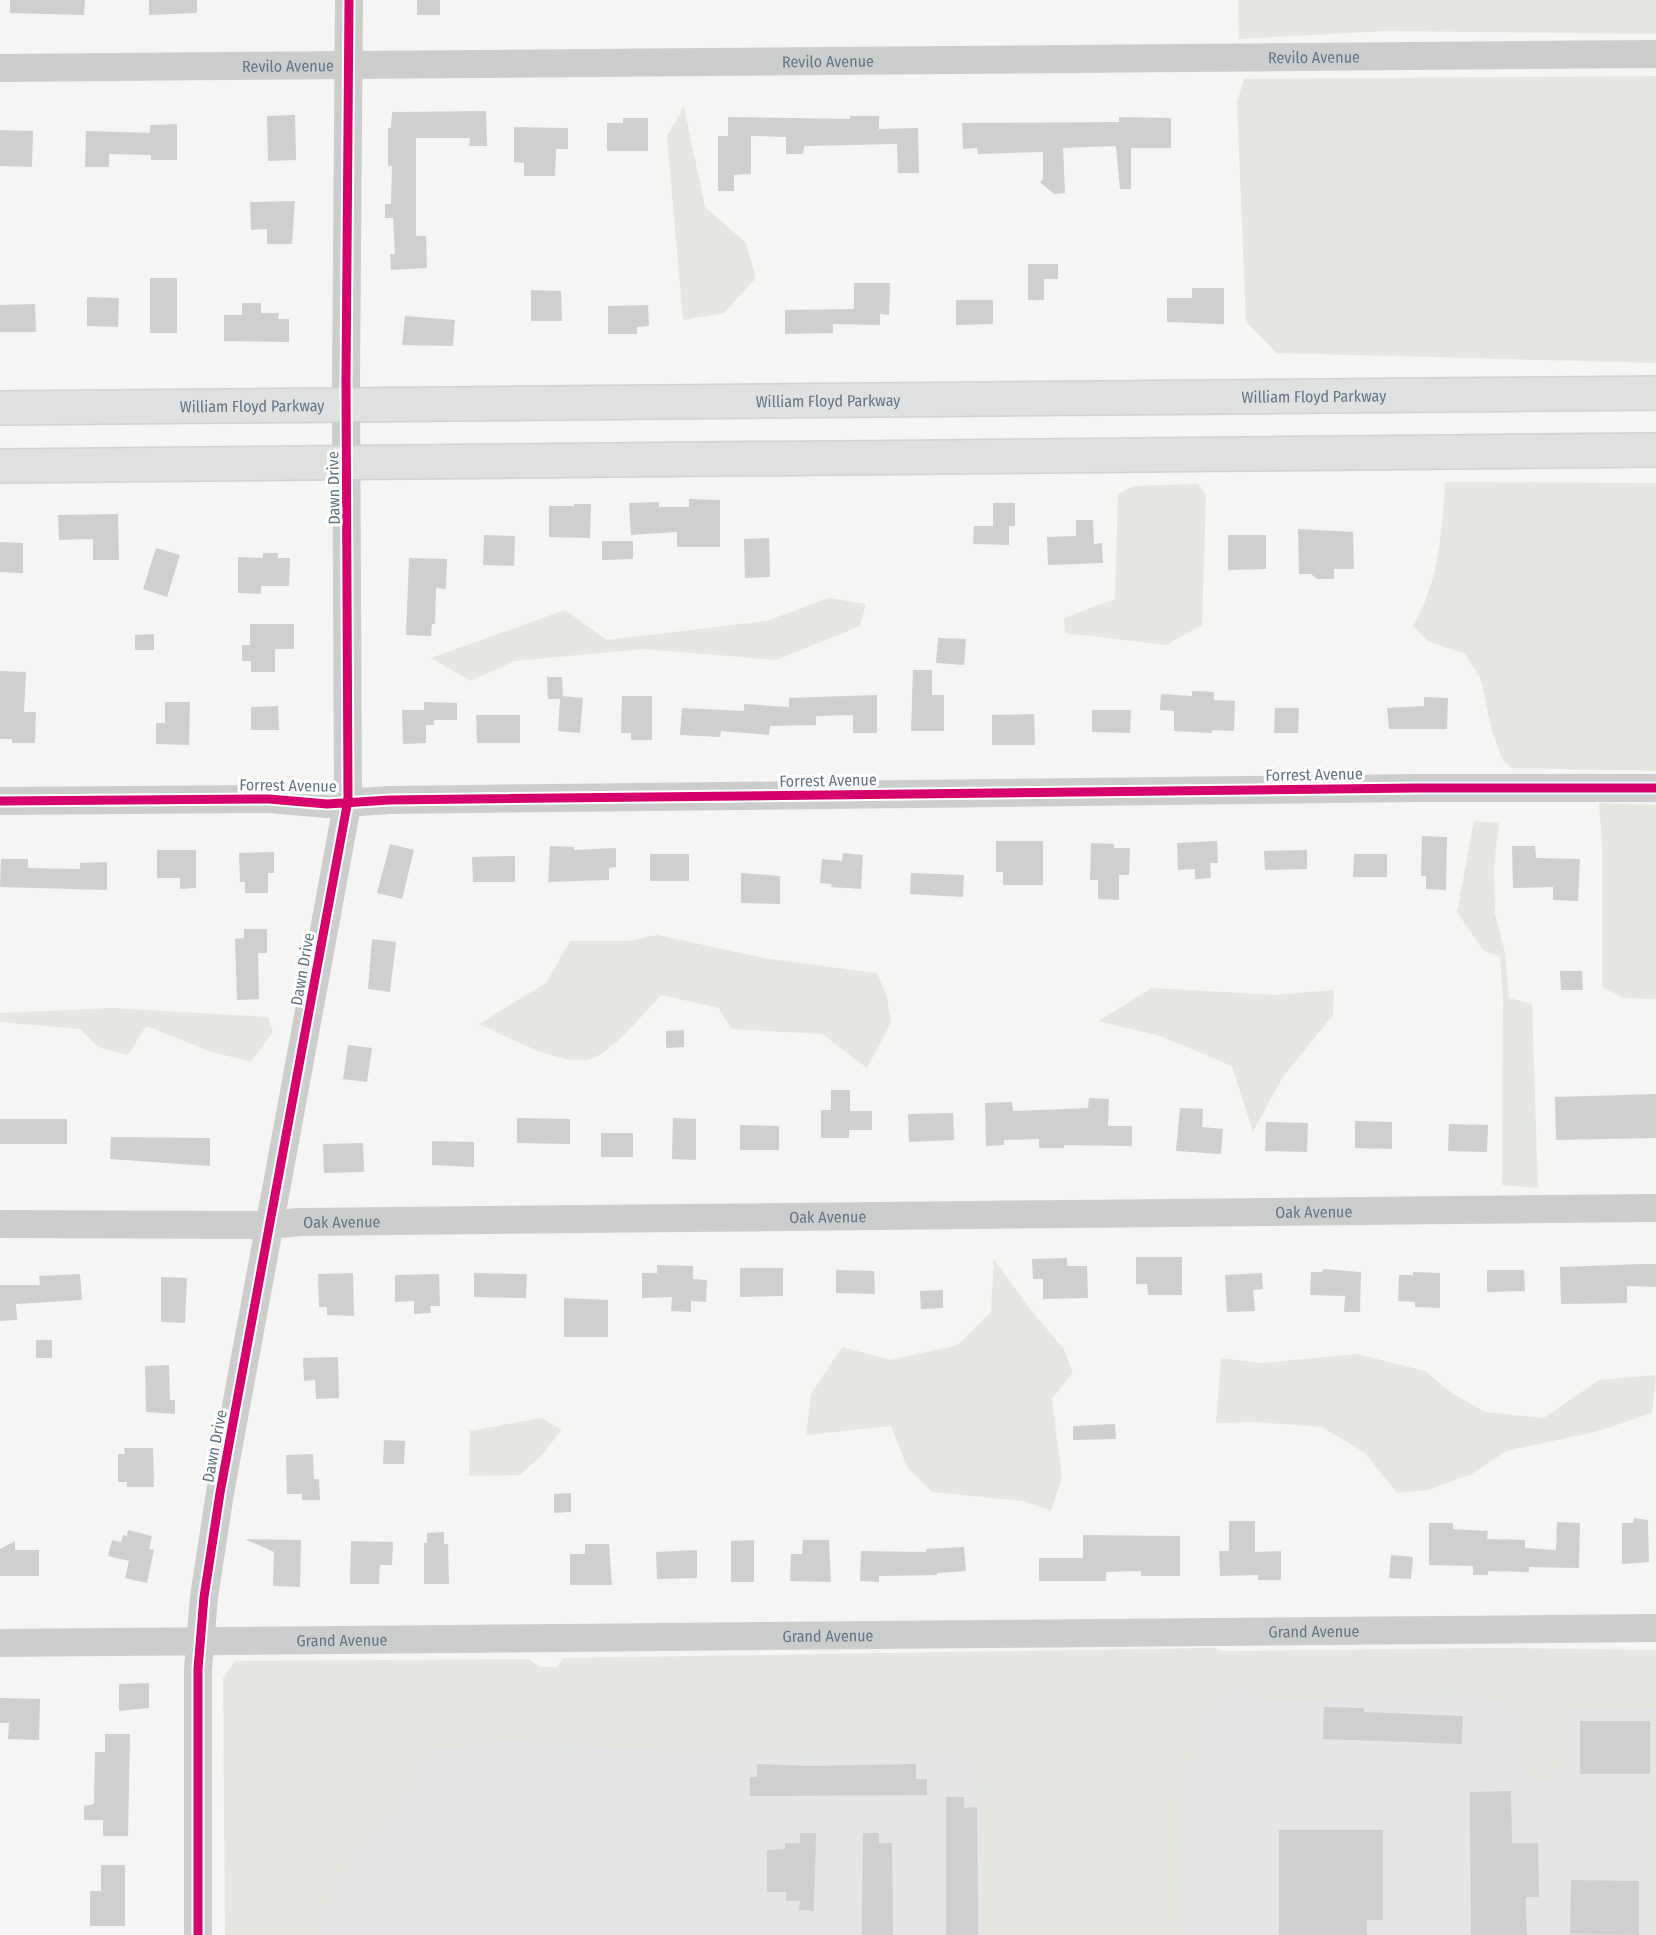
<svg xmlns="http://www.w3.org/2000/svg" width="1656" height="1935" font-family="'Fira Sans Condensed',sans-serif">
	<rect width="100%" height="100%" fill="#f5f5f3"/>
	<path fill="#e5e6e6" d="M 1656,1652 L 1656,1935 L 238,1935 L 234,1671 Z"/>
	<path fill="#e4e8e1" d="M 1238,0 L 1656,0 L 1656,34 L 1387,31 L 1239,39 Z
		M 1656,76 L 1656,363 L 1277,353 L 1246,322 L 1237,102 L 1244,79 Z
		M 684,107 L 705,207 L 746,243 L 756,278 L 724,313 L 683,320 L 667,136 Z
		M 1445,482 L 1656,483 L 1656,771 L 1512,768 L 1502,759 L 1491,728 L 1481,680 L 1465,654 L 1428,641 L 1413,626 C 1439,582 1442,533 1445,482 Z
		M 1198,484 L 1206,495 L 1202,625 L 1166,645 L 1065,633 L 1064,618 L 1115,599 L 1118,494 L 1134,486 Z
		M 829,598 L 866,604 L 860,626 L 776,660 L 644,649 L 515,661 L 470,681 L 431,658 L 565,610 L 607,640 L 766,621 Z
		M 1599,803 L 1656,805 L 1656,999 L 1623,998 L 1602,987 L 1602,843 Z
		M 1474,821 L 1499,823 L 1494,866 L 1495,914 L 1505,952 L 1509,998 L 1532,1004 L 1538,1188 L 1502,1185 L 1503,997 L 1500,957 L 1483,950 L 1457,912 Z
		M 657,935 L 769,959 L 877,973 L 887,997 L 891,1023 L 867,1068 L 822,1034 L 731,1029 L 719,1008 L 661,995 C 645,1012 614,1050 593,1058 C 565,1069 506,1036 479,1024 L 546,983 L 570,941 L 627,941 Z
		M 1152,988 L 1275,995 L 1334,990 L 1333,1015 L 1282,1078 L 1253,1132 L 1232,1066 L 1160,1036 L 1098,1021 Z
		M 112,1008 L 268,1017 L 273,1032 L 251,1062 L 209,1051 L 146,1026 L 128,1055 L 98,1047 L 80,1029 L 0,1022 L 0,1013 Z
		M 994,1259 L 1033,1313 L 1063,1348 L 1073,1372 L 1052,1399 L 1062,1477 L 1051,1511 L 1024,1501 L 932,1492 L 907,1467 L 891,1426 L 806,1435 L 811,1394 L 842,1347 L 890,1360 L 958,1345 L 991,1312 Z
		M 1357,1354 L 1425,1371 L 1453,1394 L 1485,1412 L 1544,1418 L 1599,1380 L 1656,1375 L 1652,1413 L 1599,1431 L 1506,1451 L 1472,1474 L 1428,1490 L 1397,1493 L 1365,1453 L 1322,1427 L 1254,1422 L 1216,1423 L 1221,1358 L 1261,1363 Z
		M 541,1418 L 562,1429 L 543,1454 L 520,1475 L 469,1476 L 470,1431 Z
		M 1215,1648 L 1224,1651 L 1497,1648 L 1656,1650 L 1656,1709 L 1572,1707 L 1559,1715 L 1563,1743 L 1552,1782 L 1533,1775 L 1516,1710 L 1477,1694 L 1267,1701 L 1228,1683 L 1218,1699 L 1202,1715 L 1171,1810 L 1174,1935 L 988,1935 L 986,1773 L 963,1754 L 682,1752 L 502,1740 L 425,1752 L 404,1792 L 341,1866 L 322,1903 L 322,1935 L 225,1935 L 223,1678 L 235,1661 L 529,1659 L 551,1676 L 563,1658 Z"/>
	<path fill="#cecfcf" d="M 10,0 L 85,0 L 84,15 L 10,13 Z
		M 149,0 L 197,0 L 197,13 L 149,15 Z
		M 417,0 L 440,0 L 440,15 L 417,15 Z
		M 486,111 L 487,146 L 469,146 L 470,138 L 416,138 L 416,236 L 426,236 L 427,268 L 391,270 L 390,254 L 395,254 L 393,218 L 385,218 L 385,204 L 391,204 L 392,166 L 388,166 L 388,128 L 391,128 L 392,112 Z
		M 295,115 L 296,160 L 268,161 L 267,116 Z
		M 850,116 L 879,116 L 879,129 L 918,128 L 919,173 L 898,173 L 897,144 L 804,146 L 803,154 L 786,154 L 786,137 L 751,136 L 751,174 L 734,175 L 734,191 L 718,191 L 718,136 L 728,136 L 728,117 L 850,119 Z
		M 1119,117 L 1171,118 L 1171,148 L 1131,148 L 1131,189 L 1120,189 L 1116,146 L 1063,148 L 1065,193 L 1054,194 L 1040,182 L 1043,179 L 1043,152 L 978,154 L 977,148 L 963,149 L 962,123 L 1119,122 Z
		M 623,118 L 648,118 L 648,151 L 607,151 L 607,123 L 623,123 Z
		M 177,124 L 177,160 L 151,160 L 151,155 L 109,154 L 109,167 L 85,167 L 86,131 L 150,133 L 150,125 Z
		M 514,127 L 568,128 L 568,149 L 556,149 L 555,176 L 524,176 L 524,163 L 514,162 Z
		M 0,130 L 33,131 L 32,167 L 0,166 Z
		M 295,201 L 292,244 L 267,244 L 267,229 L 251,230 L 250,202 Z
		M 1028,264 L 1058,264 L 1058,279 L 1044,279 L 1044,300 L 1028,300 Z
		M 150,278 L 177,278 L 177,333 L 150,333 Z
		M 854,283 L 890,283 L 889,315 L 880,314 L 880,325 L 833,324 L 833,333 L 785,334 L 785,310 L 854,309 Z
		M 1192,288 L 1224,288 L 1224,324 L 1167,322 L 1167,298 L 1192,298 Z
		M 531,290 L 561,291 L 562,321 L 531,321 Z
		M 87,297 L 119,298 L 118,327 L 87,326 Z
		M 956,300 L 993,300 L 993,324 L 956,325 Z
		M 242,303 L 261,303 L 261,313 L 279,313 L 278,319 L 289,319 L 289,342 L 224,341 L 224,315 L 242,315 Z
		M 35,304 L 36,332 L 0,332 L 0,305 Z
		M 648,305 L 649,326 L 637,327 L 637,334 L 608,334 L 608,306 Z
		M 405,316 L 455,320 L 453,346 L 402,345 Z
		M 689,499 L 720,500 L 720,547 L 677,547 L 677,532 L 631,535 L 629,503 L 659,502 L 659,507 L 689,507 Z
		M 993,503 L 1015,503 L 1015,526 L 1009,526 L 1009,545 L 973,544 L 974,526 L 993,526 Z
		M 574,504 L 591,504 L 590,538 L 549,537 L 549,506 L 574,506 Z
		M 118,514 L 119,560 L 93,560 L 93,539 L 59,540 L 58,515 Z
		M 1076,520 L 1093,520 L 1094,544 L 1102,543 L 1103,563 L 1048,565 L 1047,537 L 1076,536 Z
		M 1298,529 L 1353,532 L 1354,569 L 1334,569 L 1334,579 L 1317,579 L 1311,574 L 1299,574 Z
		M 484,535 L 515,536 L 514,566 L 483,565 Z
		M 1228,535 L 1266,535 L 1266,569 L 1228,570 Z
		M 769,538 L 770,577 L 745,578 L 744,539 Z
		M 602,541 L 633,541 L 633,559 L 602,560 Z
		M 0,542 L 23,543 L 23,573 L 0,572 Z
		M 156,548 L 180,555 L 167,597 L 143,589 Z
		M 263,553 L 278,553 L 278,558 L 290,558 L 289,586 L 261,586 L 261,594 L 238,593 L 238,557 L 263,558 Z
		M 409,558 L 447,559 L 446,589 L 436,588 L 435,624 L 432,624 L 431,636 L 406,635 Z
		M 250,624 L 294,624 L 294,649 L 275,649 L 275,672 L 251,672 L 251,661 L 242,661 L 242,645 L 250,645 Z
		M 154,634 L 154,650 L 135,650 L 135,635 Z
		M 938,638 L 966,639 L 964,665 L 936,663 Z
		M 913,670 L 932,670 L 932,695 L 944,695 L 944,731 L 911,731 Z
		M 0,671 L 26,672 L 24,712 L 36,712 L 35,743 L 12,743 L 12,739 L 0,739 Z
		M 547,677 L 562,677 L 563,696 L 583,698 L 580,733 L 558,731 L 560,699 L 548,699 Z
		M 1192,691 L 1214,692 L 1214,700 L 1235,701 L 1234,731 L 1212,730 L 1212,733 L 1174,731 L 1174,711 L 1160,710 L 1161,694 L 1192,696 Z
		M 877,695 L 877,733 L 853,733 L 853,715 L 816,716 L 816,725 L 770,726 L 769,735 L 721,731 L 720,737 L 680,735 L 682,708 L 744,711 L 744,704 L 789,707 L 789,698 Z
		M 622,696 L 652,696 L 652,740 L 631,740 L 631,733 L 621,733 Z
		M 1424,697 L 1448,698 L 1447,729 L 1389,729 L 1387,708 L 1424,706 Z
		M 165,702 L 190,702 L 189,745 L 156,744 L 156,723 L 165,723 Z
		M 424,702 L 457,703 L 457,720 L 434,720 L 434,725 L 426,725 L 426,743 L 403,744 L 402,710 L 424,710 Z
		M 278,706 L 279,730 L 251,730 L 251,707 Z
		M 1275,708 L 1299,708 L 1298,733 L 1274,733 Z
		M 1092,710 L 1131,710 L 1130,733 L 1092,732 Z
		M 1034,714 L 1035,745 L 992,745 L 992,715 Z
		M 476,715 L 520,715 L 520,743 L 477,743 Z
		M 1422,836 L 1447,837 L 1446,890 L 1426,889 L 1426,876 L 1421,876 Z
		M 996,841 L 1043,841 L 1043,885 L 1003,885 L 1003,872 L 996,872 Z
		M 1217,841 L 1218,863 L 1210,863 L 1211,878 L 1195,879 L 1195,869 L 1178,870 L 1177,843 Z
		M 1091,843 L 1114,844 L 1114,848 L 1130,848 L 1129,875 L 1119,875 L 1119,900 L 1098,899 L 1098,880 L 1090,880 Z
		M 390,844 L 414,850 L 402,899 L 377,893 Z
		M 550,846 L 574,847 L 574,850 L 616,848 L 616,867 L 609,868 L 609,880 L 548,882 Z
		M 1512,846 L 1535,846 L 1536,858 L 1580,859 L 1578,901 L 1553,900 L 1553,887 L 1513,888 Z
		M 157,850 L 196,850 L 196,888 L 180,889 L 180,878 L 157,878 Z
		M 1307,850 L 1307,869 L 1265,870 L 1264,851 Z
		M 274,852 L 274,873 L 268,873 L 268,893 L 245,893 L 245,882 L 240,882 L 239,853 Z
		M 843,853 L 863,855 L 861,889 L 831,887 L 832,884 L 820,883 L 822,859 L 842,861 Z
		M 650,854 L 689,854 L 689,881 L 650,881 Z
		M 1354,854 L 1387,854 L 1387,877 L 1353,877 Z
		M 515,856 L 515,882 L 473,882 L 472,857 Z
		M 1,859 L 28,859 L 28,868 L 80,869 L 80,863 L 107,862 L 107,890 L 0,887 Z
		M 741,873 L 780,876 L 780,904 L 741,903 Z
		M 911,873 L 964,875 L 963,897 L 910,894 Z
		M 244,929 L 267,929 L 267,953 L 258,953 L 259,999 L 237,1000 L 235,939 L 244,938 Z
		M 372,939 L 396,942 L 390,992 L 368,989 Z
		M 1560,971 L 1582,971 L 1583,990 L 1561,990 Z
		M 684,1030 L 684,1047 L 666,1048 L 666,1031 Z
		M 348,1045 L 372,1048 L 367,1082 L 343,1079 Z
		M 831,1090 L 850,1090 L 850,1111 L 872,1111 L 872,1130 L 849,1130 L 849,1138 L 821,1138 L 821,1110 L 831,1110 Z
		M 1656,1094 L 1656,1138 L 1556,1140 L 1555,1097 Z
		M 1089,1098 L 1109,1099 L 1108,1126 L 1132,1126 L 1132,1146 L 1064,1145 L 1064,1148 L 1039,1148 L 1039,1139 L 1004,1140 L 1004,1145 L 986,1146 L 985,1103 L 1012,1102 L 1013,1111 L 1088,1108 Z
		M 1180,1108 L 1203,1109 L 1202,1127 L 1223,1129 L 1221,1154 L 1176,1151 Z
		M 953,1113 L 954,1140 L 909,1142 L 908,1114 Z
		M 517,1118 L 570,1119 L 570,1144 L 517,1143 Z
		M 673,1118 L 696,1119 L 696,1160 L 672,1159 Z
		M 0,1119 L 67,1119 L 67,1144 L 0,1144 Z
		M 1355,1121 L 1392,1122 L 1392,1149 L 1355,1148 Z
		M 1266,1122 L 1308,1123 L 1307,1152 L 1265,1151 Z
		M 1449,1124 L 1488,1125 L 1487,1152 L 1448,1151 Z
		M 740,1125 L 779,1126 L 779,1150 L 740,1150 Z
		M 601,1133 L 633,1133 L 633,1157 L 601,1157 Z
		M 111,1137 L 210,1138 L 210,1166 L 110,1159 Z
		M 432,1141 L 474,1142 L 474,1167 L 432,1165 Z
		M 363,1143 L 364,1172 L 324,1173 L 323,1144 Z
		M 1136,1257 L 1182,1257 L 1182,1295 L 1148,1295 L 1147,1284 L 1136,1284 Z
		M 1067,1258 L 1067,1266 L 1087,1266 L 1088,1298 L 1043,1299 L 1043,1279 L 1033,1279 L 1032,1259 Z
		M 1642,1264 L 1656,1264 L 1656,1287 L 1627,1286 L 1627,1303 L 1561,1304 L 1560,1267 Z
		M 657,1265 L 693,1266 L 693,1279 L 707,1280 L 706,1302 L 691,1301 L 691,1312 L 671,1311 L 672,1297 L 642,1298 L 642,1273 L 657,1273 Z
		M 740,1268 L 783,1268 L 783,1296 L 740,1297 Z
		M 1323,1269 L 1361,1272 L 1360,1312 L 1344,1312 L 1345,1296 L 1310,1295 L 1311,1272 L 1322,1272 Z
		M 836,1270 L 874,1271 L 875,1294 L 836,1293 Z
		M 1487,1270 L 1524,1270 L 1525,1291 L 1487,1292 Z
		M 1413,1272 L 1440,1273 L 1440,1308 L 1415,1307 L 1415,1302 L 1398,1301 L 1399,1275 L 1413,1275 Z
		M 353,1273 L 354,1316 L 327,1315 L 327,1307 L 319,1307 L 318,1274 Z
		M 474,1273 L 527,1274 L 526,1298 L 474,1297 Z
		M 1262,1273 L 1263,1289 L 1253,1290 L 1255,1311 L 1227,1312 L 1225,1275 Z
		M 80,1274 L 82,1300 L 16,1304 L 17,1320 L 0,1321 L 0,1285 L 40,1285 L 39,1276 Z
		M 439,1274 L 440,1306 L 430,1306 L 431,1313 L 414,1314 L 414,1301 L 395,1302 L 395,1275 Z
		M 161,1277 L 187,1278 L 185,1323 L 161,1322 Z
		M 943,1290 L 943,1308 L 921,1309 L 920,1291 Z
		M 564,1298 L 608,1300 L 608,1337 L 564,1337 Z
		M 36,1340 L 52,1340 L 52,1358 L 36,1358 Z
		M 338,1357 L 339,1398 L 316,1399 L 315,1380 L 304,1381 L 303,1358 Z
		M 169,1365 L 170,1400 L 175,1400 L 175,1414 L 146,1412 L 145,1366 Z
		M 1115,1424 L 1116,1439 L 1073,1440 L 1073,1426 Z
		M 384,1440 L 405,1441 L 404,1464 L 383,1464 Z
		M 124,1448 L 153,1448 L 154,1487 L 127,1487 L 127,1482 L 118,1482 L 118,1454 L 125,1454 Z
		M 313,1454 L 314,1479 L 319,1479 L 320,1500 L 302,1500 L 302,1494 L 287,1494 L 286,1455 Z
		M 571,1493 L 571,1512 L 554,1513 L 554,1494 Z
		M 1634,1518 L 1648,1520 L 1649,1562 L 1622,1564 L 1622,1523 L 1633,1523 Z
		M 1229,1521 L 1255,1521 L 1255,1552 L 1281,1551 L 1281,1580 L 1258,1580 L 1258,1575 L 1220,1576 L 1219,1551 L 1229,1551 Z
		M 1557,1522 L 1580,1523 L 1579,1568 L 1529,1567 L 1529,1572 L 1488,1571 L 1488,1575 L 1473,1575 L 1473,1566 L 1429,1565 L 1429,1523 L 1453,1523 L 1453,1529 L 1488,1531 L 1487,1539 L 1525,1540 L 1525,1548 L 1556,1550 Z
		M 128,1530 L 152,1536 L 149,1549 L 154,1550 L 147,1583 L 125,1578 L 129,1561 L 108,1556 L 112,1540 L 121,1542 L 123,1535 L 127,1536 Z
		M 444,1532 L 444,1544 L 448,1544 L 449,1584 L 424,1584 L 424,1543 L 427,1543 L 427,1533 Z
		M 1083,1535 L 1180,1536 L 1180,1576 L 1141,1576 L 1141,1571 L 1106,1572 L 1106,1581 L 1039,1581 L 1039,1558 L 1083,1558 Z
		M 245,1539 L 301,1540 L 300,1587 L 273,1586 L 274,1552 Z
		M 754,1540 L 754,1582 L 731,1582 L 731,1541 Z
		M 803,1540 L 829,1540 L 831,1582 L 790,1581 L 791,1554 L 802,1554 Z
		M 15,1541 L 15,1550 L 39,1550 L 39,1576 L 0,1576 L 0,1549 Z
		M 351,1541 L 393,1542 L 392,1565 L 380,1565 L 379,1584 L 350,1584 Z
		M 585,1544 L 609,1544 L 612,1585 L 570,1585 L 570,1554 L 585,1554 Z
		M 964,1547 L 966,1571 L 937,1573 L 937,1575 L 879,1576 L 879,1582 L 860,1581 L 861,1551 L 926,1552 L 926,1549 Z
		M 697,1550 L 697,1578 L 657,1579 L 656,1552 Z
		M 1391,1555 L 1413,1557 L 1411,1579 L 1389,1578 Z
		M 149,1683 L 149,1708 L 119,1711 L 119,1684 Z
		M 0,1698 L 40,1699 L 39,1740 L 8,1739 L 9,1723 L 0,1723 Z
		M 1324,1707 L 1364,1708 L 1364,1712 L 1463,1716 L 1462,1744 L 1323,1739 Z
		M 1580,1721 L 1650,1721 L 1650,1774 L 1580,1774 Z
		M 105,1734 L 130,1734 L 128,1836 L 103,1836 L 103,1820 L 84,1820 L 84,1806 L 94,1804 L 95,1752 L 105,1752 Z
		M 757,1764 L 811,1766 L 916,1764 L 916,1779 L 927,1779 L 927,1795 L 750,1796 L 750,1777 L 757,1777 Z
		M 1511,1791 L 1512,1843 L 1538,1843 L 1539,1897 L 1526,1897 L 1527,1935 L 1471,1935 L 1470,1792 Z
		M 946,1797 L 964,1797 L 964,1808 L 977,1807 L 978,1935 L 946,1935 Z
		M 1279,1830 L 1383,1830 L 1383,1920 L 1367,1920 L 1367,1935 L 1279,1935 Z
		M 800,1833 L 816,1833 L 814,1911 L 799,1910 L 800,1901 L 786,1901 L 786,1892 L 767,1892 L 767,1850 L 785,1849 L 785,1843 L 800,1843 Z
		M 863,1833 L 879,1833 L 879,1843 L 892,1843 L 893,1935 L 862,1935 Z
		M 101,1865 L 125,1865 L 125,1926 L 90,1926 L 90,1891 L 101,1891 Z
		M 1571,1880 L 1639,1881 L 1639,1935 L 1570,1934 Z"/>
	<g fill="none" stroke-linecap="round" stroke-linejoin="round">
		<defs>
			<g id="highway">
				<path id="s4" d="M 0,408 L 1656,393"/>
				<path d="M 0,466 L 1656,450"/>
			</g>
		</defs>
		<use href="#highway" stroke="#d1d2d2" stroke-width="36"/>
		<g stroke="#cccece" stroke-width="28">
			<path id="s1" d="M 0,68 L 1656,54"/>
			<path d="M 0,801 L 269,799 L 327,804 L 390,800 L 1416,788 L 1656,788"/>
			<path id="s2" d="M 0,1224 L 270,1225 L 300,1222 L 1656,1208"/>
			<path id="s3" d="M 0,1643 L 1656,1628"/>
			<path d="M 198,1935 L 198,1669 L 204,1597 L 220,1493 L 348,800 L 346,381 L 349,0"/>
		</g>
		<use href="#highway" stroke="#e0e1e1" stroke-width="33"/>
		<defs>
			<path id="cycleway" d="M 0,801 L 269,799 L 327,804 L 390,800 L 1416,788 L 1656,788
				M 198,1935 L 198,1669 L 204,1597 L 220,1493 L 348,800 L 346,381 L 349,0"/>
		</defs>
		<use href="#cycleway" stroke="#fff" stroke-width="13"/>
		<use href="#cycleway" stroke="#d6006c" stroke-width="9"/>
	</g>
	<g text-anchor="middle" stroke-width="6" stroke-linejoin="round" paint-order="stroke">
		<g font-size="16" fill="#657583" stroke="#fff">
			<text dy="6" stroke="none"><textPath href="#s1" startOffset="1314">Revilo Avenue</textPath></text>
			<text dy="6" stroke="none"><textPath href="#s1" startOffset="828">Revilo Avenue</textPath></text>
			<text dy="6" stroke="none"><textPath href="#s1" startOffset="288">Revilo Avenue</textPath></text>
			<text dy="6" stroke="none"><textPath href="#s4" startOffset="1314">William Floyd Parkway</textPath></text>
			<text dy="6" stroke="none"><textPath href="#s4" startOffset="828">William Floyd Parkway</textPath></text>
			<text dy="6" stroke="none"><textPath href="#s4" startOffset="252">William Floyd Parkway</textPath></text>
			<text transform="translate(333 488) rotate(-91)" y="6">Dawn Drive</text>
			<text transform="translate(1314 774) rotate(-1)" y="6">Forrest Avenue</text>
			<text transform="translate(828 780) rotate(-1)" y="6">Forrest Avenue</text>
			<text transform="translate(288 785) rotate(1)" y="6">Forrest Avenue</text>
			<text transform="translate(302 969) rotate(-80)" y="6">Dawn Drive</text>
			<text dy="6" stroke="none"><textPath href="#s2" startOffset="1314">Oak Avenue</textPath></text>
			<text dy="6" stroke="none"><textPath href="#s2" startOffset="828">Oak Avenue</textPath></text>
			<text dy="6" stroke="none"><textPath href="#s2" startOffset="342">Oak Avenue</textPath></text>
			<text transform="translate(214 1446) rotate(-79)" y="6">Dawn Drive</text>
			<text dy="6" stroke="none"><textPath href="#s3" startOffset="1314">Grand Avenue</textPath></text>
			<text dy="6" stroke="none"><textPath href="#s3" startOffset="828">Grand Avenue</textPath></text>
			<text dy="6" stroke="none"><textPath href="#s3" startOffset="342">Grand Avenue</textPath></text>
		</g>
	</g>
</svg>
